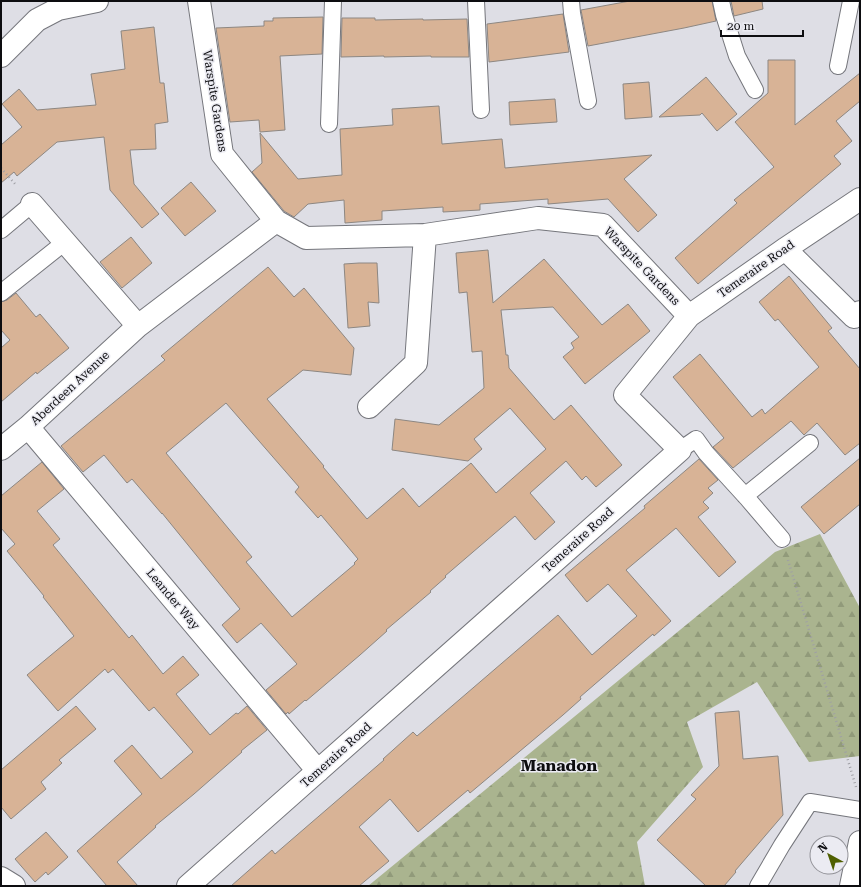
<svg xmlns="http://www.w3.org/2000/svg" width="861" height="887" font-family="'Roboto Serif',serif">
	<defs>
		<pattern id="forest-firs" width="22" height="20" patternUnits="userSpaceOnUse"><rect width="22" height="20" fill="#aab48f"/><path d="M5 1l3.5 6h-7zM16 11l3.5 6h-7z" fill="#919a7a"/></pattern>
	</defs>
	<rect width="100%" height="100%" fill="#dedee5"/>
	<path fill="url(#forest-firs)" d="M 820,534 L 860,608 L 860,756 L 809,762 L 757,682 L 687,722 L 703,767 L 637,842 L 645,886 L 368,886 L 775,552 Z"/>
	<path fill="#d8b396" stroke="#8d8782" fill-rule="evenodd" d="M 630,1 L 712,1 L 716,21 L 684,28 L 588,46 L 581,10 Z
		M 731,1 L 762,1 L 763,9 L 734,16 Z
		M 563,14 L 569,52 L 489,62 L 487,24 Z
		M 323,17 L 322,54 L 280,56 L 285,130 L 260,132 L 259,120 L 230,122 L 216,28 L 264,26 L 264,21 L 273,21 L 273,18 Z
		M 342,18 L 375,18 L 375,20 L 423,19 L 423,20 L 467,19 L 469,57 L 431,57 L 431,56 L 384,57 L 384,56 L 341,57 Z
		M 154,27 L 160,83 L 164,83 L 168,122 L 155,124 L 156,149 L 130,150 L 134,184 L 159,214 L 142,228 L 110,190 L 104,137 L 57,142 L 17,176 L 14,172 L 1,183 L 1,145 L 22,127 L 2,104 L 19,89 L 37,110 L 96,105 L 91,74 L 125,69 L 121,31 Z
		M 768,60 L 795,60 L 795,125 L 860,73 L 860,101 L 836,121 L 852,141 L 834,156 L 841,164 L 698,284 L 675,258 L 737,203 L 734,200 L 774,167 L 735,122 L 768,93 Z
		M 706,77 L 737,114 L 717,131 L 702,113 L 700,115 L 659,117 Z
		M 649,82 L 652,117 L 625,119 L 623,84 Z
		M 555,99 L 557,122 L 510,125 L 509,102 Z
		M 439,106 L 442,144 L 502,139 L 505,168 L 652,155 L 624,179 L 657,215 L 638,232 L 608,199 L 548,204 L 548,199 L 480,204 L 480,210 L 443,212 L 443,207 L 382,211 L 382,220 L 345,223 L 344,200 L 308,204 L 294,217 L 284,211 L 252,172 L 262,163 L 260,133 L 298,179 L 342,175 L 340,129 L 393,125 L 392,109 Z
		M 191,182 L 216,211 L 185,236 L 161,208 Z
		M 131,237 L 152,263 L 122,288 L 100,262 Z
		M 488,250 L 493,303 L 544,259 L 602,325 L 628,304 L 650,331 L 585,384 L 563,357 L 574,348 L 571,343 L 579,337 L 553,307 L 501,310 L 506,355 L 508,355 L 509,368 L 554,420 L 571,405 L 622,465 L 596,487 L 586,476 L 582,480 L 566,461 L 530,493 L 555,522 L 535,540 L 515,516 L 445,576 L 446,577 L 430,591 L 431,592 L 386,630 L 387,631 L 360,655 L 306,701 L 305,700 L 289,714 L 288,712 L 286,714 L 266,690 L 297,664 L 261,623 L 237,643 L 222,625 L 240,609 L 162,513 L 162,514 L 132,479 L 127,483 L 104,455 L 83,472 L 61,446 L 165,360 L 161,356 L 268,267 L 294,297 L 304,288 L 354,348 L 351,375 L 303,370 L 267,399 L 324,466 L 323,467 L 367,519 L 403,488 L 419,507 L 471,463 L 496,493 L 546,449 L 510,408 L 474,439 L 482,449 L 468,461 L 392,450 L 395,419 L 439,425 L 484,388 L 482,351 L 472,352 L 467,292 L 459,293 L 456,253 ZM 226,403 L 299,487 L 295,492 L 318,518 L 321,515 L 358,559 L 354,563 L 355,564 L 292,617 L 246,562 L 252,557 L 166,453 Z
		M 359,263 L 377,263 L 379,303 L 368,302 L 370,326 L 348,328 L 344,264 Z
		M 789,276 L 832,328 L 828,331 L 860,369 L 860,443 L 845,455 L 817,423 L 804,435 L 791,421 L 733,468 L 713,447 L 724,438 L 673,377 L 700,354 L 752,417 L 762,409 L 765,414 L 819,367 L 778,319 L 775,321 L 759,302 Z
		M 16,293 L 36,317 L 40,314 L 69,348 L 37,374 L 36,372 L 1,402 L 1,348 L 10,340 L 1,330 L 1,302 L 7,300 Z
		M 860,458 L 860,504 L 824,534 L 801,507 Z
		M 699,459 L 718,480 L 708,488 L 713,493 L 703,502 L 709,508 L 698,517 L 736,562 L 719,577 L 676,528 L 626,570 L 671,621 L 654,636 L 653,634 L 580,697 L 581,699 L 563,715 L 470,793 L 468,790 L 418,832 L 390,799 L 359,827 L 389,861 L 359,886 L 231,886 L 272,850 L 275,854 L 384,760 L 383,759 L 413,732 L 417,736 L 558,615 L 592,655 L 637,616 L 608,584 L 587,602 L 565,575 L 645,508 L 644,506 Z
		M 42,462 L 64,489 L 37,511 L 60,539 L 53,545 L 129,638 L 132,635 L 163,674 L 183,656 L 199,675 L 176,694 L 210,735 L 236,713 L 238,714 L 247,706 L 267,730 L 241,751 L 242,752 L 194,794 L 155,826 L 156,827 L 117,862 L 138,886 L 107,886 L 77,851 L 142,794 L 114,761 L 132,745 L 161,779 L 193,752 L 154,707 L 149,711 L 113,669 L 108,673 L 105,669 L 58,711 L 27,675 L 74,636 L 43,597 L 44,596 L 7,551 L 15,544 L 1,528 L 1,496 Z
		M 76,706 L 96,729 L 59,760 L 62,763 L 41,782 L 46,789 L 11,819 L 1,807 L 1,770 Z
		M 739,711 L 743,759 L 778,756 L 783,815 L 735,871 L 736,872 L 724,886 L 706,886 L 657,840 L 696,799 L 691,795 L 719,766 L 715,713 Z
		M 46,832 L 68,857 L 48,875 L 46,872 L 35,882 L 15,859 Z"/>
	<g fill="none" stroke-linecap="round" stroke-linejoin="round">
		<defs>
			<path id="service" d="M 476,1 L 481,110
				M 571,1 L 572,13 L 588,101
				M 721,1 L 724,15 L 737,56 L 755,90
				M 838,66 L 851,1
				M 329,124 L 333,1
				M 1,230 L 32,204
				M 1,293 L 65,242
				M 680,450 L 696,439 L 706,453 L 747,498 L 782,539
				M 745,496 L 810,443
				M 758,886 L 782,845 L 810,802 L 860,810"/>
			<path id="minor" d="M 199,1 L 222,154 L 276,221 L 306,238 L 425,235 L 538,218 L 603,225 L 689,316
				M 1,56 L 37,20 L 58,9 L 97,1
				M 32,204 L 138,326
				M 785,249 L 854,317 L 860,312
				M 369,407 L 416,363 L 425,235
				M 28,427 L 318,771
				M 1,449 L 28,427 L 138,326 L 276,221
				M 1,878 L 14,886
				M 188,886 L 680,450 L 625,395 L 689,316 L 785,249 L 860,199
				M 851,886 L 860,842"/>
		</defs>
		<use href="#service" stroke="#75767c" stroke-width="18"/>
		<use href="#minor" stroke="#75767c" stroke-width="24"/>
		<path stroke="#9f9fa5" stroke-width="2.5" stroke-dasharray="1 3" stroke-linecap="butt" d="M 1,168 L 16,185
			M 788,560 L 856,787"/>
		<use href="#service" stroke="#fff" stroke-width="16"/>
		<use href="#minor" stroke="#fff" stroke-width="22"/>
	</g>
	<g text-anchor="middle" stroke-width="3" stroke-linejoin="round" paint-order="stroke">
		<g font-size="12" fill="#0d0d10" stroke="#ebebf2">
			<text transform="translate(215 101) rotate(81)" y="4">Warspite Gardens</text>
			<text transform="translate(642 266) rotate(46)" y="4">Warspite Gardens</text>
			<text transform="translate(756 269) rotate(-35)" y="4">Temeraire Road</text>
			<text transform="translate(70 388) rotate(-43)" y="4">Aberdeen Avenue</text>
			<text transform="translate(578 540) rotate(-42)" y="4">Temeraire Road</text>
			<text transform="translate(173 599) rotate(50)" y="4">Leander Way</text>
			<text transform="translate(336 755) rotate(-42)" y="4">Temeraire Road</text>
		</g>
		<g font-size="16" font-weight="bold" fill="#0d0d10" stroke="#ebebf2">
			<text x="559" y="771">Manadon</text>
		</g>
	</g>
	<rect width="861" height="887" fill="none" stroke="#0d0d10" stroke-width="4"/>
	<g transform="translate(829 855) rotate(320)"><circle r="19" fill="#ebebf2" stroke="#929298"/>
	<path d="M0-3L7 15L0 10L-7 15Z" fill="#4f5f00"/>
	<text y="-6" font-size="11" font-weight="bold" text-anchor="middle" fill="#0d0d10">N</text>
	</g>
	<path d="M721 30v6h82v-6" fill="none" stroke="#0d0d10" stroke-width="2"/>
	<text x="727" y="30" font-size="12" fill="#0d0d10" stroke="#ebebf2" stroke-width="3" paint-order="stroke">20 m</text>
</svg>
